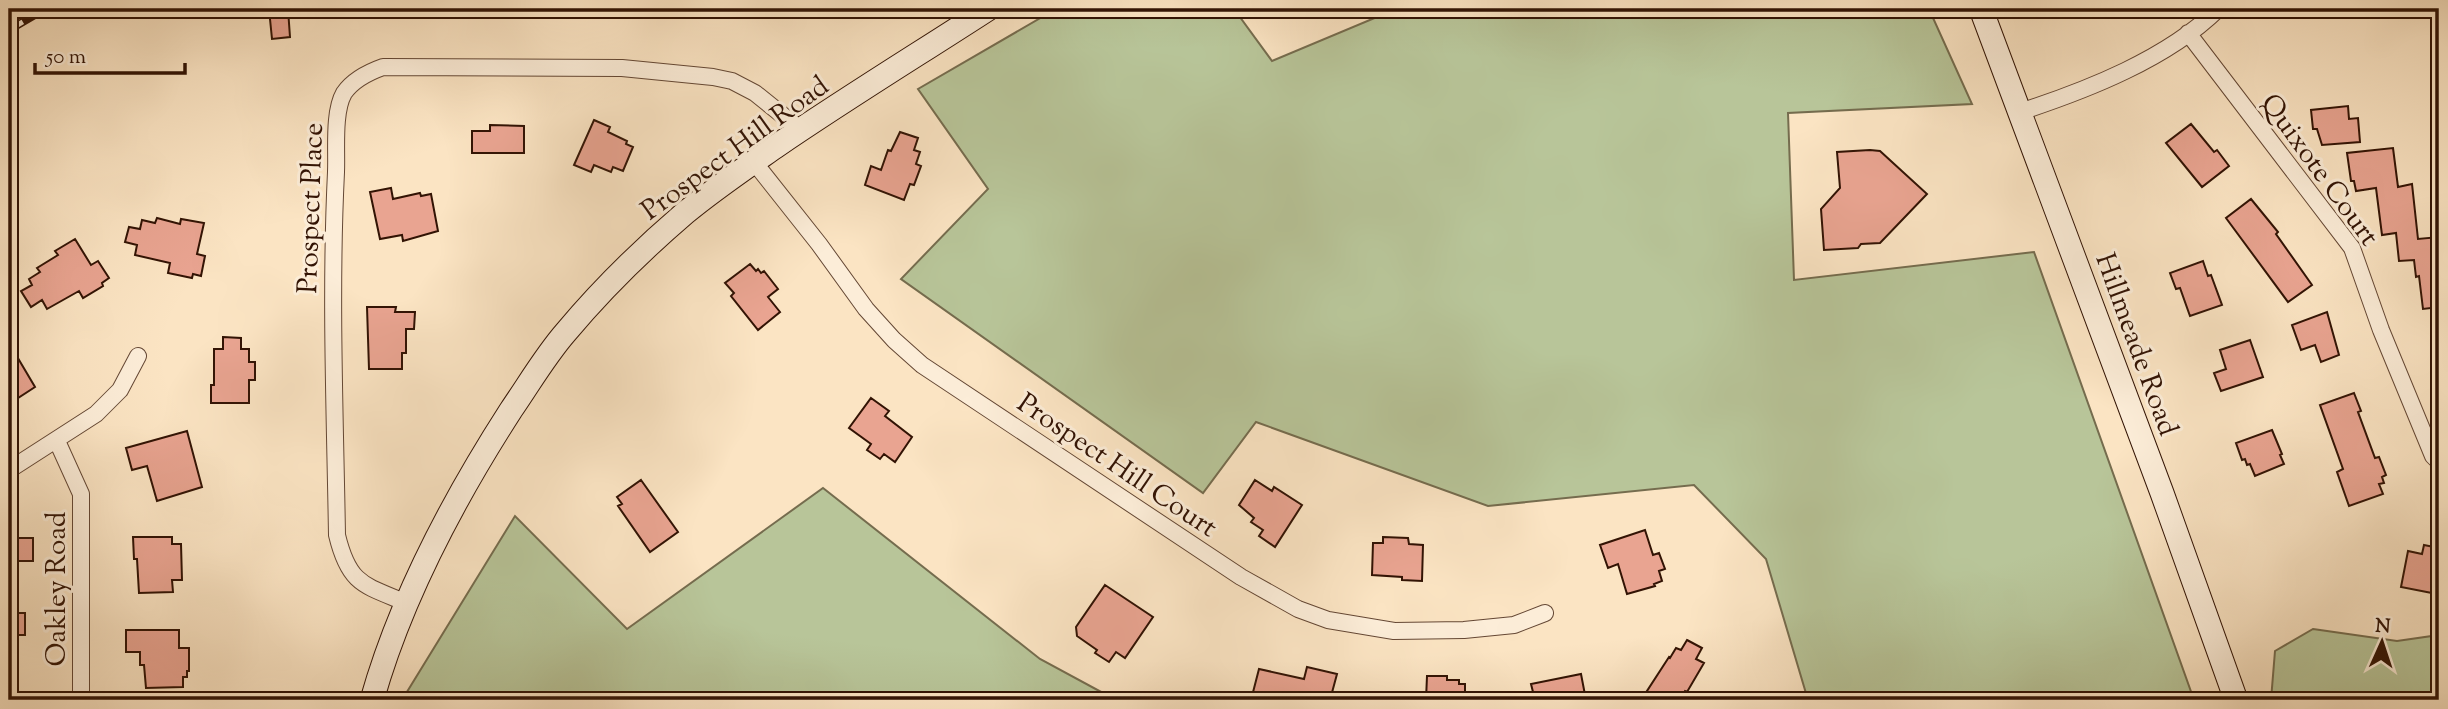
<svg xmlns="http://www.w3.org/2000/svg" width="2448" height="709" font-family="'Sorts Mill Goudy',serif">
	<rect width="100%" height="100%" fill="#fbe4c3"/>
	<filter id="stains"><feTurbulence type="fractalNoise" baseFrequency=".00286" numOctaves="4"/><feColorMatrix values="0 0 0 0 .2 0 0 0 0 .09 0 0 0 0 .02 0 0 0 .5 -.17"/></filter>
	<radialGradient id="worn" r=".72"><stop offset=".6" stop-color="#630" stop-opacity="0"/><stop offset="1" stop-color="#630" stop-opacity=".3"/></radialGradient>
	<path fill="#b8c599" stroke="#756c4e" stroke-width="2" d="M 1056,9 L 1234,9 L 1272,61 L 1396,9 L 1929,9 L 1972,104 L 1788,113 L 1794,280 L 2034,252 L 2194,700 L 1808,700 L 1766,559 L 1694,485 L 1488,506 L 1256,422 L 1203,493 L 901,279 L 988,189 L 918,89 Z
		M 823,488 L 1040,659 L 1116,700 L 402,700 L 515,516 L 627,629 Z
		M 2313,629 L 2397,641 L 2439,635 L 2439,700 L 2271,700 L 2275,651 Z"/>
	<path fill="#e9a491" stroke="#321304" stroke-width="2" d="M 269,9 L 288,9 L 290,37 L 272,39 Z
		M 2348,106 L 2349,119 L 2358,118 L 2360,142 L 2322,145 L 2317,129 L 2313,129 L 2311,110 Z
		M 594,120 L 610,127 L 608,132 L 627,141 L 626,144 L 633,147 L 623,171 L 613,167 L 611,172 L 594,165 L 591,172 L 574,165 Z
		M 2191,124 L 2214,152 L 2217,150 L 2229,166 L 2202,187 L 2166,143 Z
		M 490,125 L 524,126 L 524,153 L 472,153 L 472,131 L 490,131 Z
		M 900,132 L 918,138 L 914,150 L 920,152 L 916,164 L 921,166 L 914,185 L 910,184 L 904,200 L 865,185 L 871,166 L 881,170 L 888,150 L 891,151 Z
		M 2393,148 L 2398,187 L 2412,184 L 2418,239 L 2439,237 L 2439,307 L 2423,309 L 2419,276 L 2416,277 L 2414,260 L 2399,261 L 2396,233 L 2382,235 L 2376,188 L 2356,191 L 2354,181 L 2351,181 L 2347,153 Z
		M 1870,150 L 1880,151 L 1927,194 L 1880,243 L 1861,244 L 1858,248 L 1824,250 L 1821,209 L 1840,188 L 1837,152 Z
		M 391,188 L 393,199 L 420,193 L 421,196 L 431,194 L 438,231 L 403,241 L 402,235 L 380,239 L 370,192 Z
		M 2251,199 L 2278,232 L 2276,234 L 2312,285 L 2288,302 L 2226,218 Z
		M 157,218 L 180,224 L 181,219 L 204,223 L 197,254 L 205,256 L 201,276 L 193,274 L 192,278 L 168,273 L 170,263 L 135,255 L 137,245 L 125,242 L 129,227 L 140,229 L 142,220 L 155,223 Z
		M 75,239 L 91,265 L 98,261 L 109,278 L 102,283 L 103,286 L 83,298 L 79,291 L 47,309 L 42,300 L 31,307 L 21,291 L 32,285 L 29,279 L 40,272 L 37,268 L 58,255 L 55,251 Z
		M 2203,261 L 2208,276 L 2211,275 L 2222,305 L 2190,316 L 2180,288 L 2176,289 L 2170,273 Z
		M 750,264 L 756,271 L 758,269 L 761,273 L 764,271 L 778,289 L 768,297 L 780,312 L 758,330 L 731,296 L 734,293 L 725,283 Z
		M 367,307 L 396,307 L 395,312 L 415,312 L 414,329 L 406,329 L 406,353 L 402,353 L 402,369 L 369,369 Z
		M 2327,312 L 2339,355 L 2321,362 L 2315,345 L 2301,350 L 2292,325 Z
		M 223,337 L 241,338 L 241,349 L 249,349 L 249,362 L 255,362 L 255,380 L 249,380 L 249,403 L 211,403 L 211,385 L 214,385 L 214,349 L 223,349 Z
		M 2250,340 L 2263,377 L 2221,391 L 2214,373 L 2226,369 L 2220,350 Z
		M 9,343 L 35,387 L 18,398 L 9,380 Z
		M 2354,393 L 2361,411 L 2358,412 L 2375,458 L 2379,457 L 2386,475 L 2382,477 L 2384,483 L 2379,484 L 2383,494 L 2349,506 L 2337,472 L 2343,469 L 2320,405 Z
		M 871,398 L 889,411 L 885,416 L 912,437 L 895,462 L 884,454 L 880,459 L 867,450 L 871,444 L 849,428 Z
		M 2272,430 L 2282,454 L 2280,455 L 2284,464 L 2255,476 L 2250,464 L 2247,465 L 2245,459 L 2242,460 L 2236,443 Z
		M 187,431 L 202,487 L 157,501 L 147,466 L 132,470 L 126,448 Z
		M 641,480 L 678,532 L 650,552 L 618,506 L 622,504 L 617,497 Z
		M 1255,480 L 1272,491 L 1274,487 L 1302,505 L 1275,547 L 1259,536 L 1263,530 L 1251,522 L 1254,518 L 1239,505 Z
		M 1645,530 L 1653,555 L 1659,553 L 1665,569 L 1659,571 L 1662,581 L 1654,584 L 1655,586 L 1627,594 L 1618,564 L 1608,568 L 1600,545 Z
		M 133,537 L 172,537 L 172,544 L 181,544 L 182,580 L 172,580 L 173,592 L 139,593 L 137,559 L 134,559 Z
		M 1383,537 L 1408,538 L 1409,544 L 1423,545 L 1422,581 L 1402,580 L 1402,577 L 1372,575 L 1373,543 L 1383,543 Z
		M 9,538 L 33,538 L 33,561 L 9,561 Z
		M 2424,545 L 2439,548 L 2437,594 L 2401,587 L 2408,551 L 2422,554 Z
		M 1105,585 L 1153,617 L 1125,658 L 1116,652 L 1109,662 L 1095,653 L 1097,650 L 1077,636 L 1076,627 Z
		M 9,613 L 25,613 L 25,635 L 9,635 Z
		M 126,630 L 179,630 L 179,648 L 189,648 L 189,671 L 187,671 L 187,677 L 183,677 L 183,687 L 146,688 L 144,665 L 140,665 L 140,652 L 126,652 Z
		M 1687,640 L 1702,648 L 1696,659 L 1704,663 L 1687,692 L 1685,691 L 1680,700 L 1664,700 L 1647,691 L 1669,657 L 1670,658 L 1676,648 L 1681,650 Z
		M 1307,667 L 1337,674 L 1330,700 L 1251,700 L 1259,669 L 1304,679 Z
		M 1581,674 L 1586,700 L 1535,700 L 1531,684 Z
		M 1427,676 L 1447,676 L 1447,680 L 1459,680 L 1459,684 L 1465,684 L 1465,700 L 1426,700 Z"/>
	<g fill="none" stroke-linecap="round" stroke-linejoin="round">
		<defs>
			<path id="street" d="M 2188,33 L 2352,248 L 2381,330 L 2433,456 L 2439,462
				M 2020,112 C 2087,90 2167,59 2218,9
				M 754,162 L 819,244 L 866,309 L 894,340 L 922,365 L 1241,577 L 1298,609 L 1328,620 L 1394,631 L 1464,630 L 1514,625 L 1545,613
				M 57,441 L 81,494 L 81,700
				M 9,470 L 96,414 L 120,390 L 138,356
				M 407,603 C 364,585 349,585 337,535 C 335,414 330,293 336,172 C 337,151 333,112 344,93 C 353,80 369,72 383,67 L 622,68 L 713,77 L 732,81 L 755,93 L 801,130"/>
			<path id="secondary" d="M 1981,9 L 2162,493 L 2236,700
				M 372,700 C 401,597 453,500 511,410 C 529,384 545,356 566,332 C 602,289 643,249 685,213 C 714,189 745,168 775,147 C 845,99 917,55 988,9"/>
		</defs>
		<use href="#street" stroke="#644734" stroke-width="18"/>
		<use href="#secondary" stroke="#321304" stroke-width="25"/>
		<use href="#street" stroke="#fcedd8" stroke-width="16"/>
		<use href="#secondary" stroke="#fcedd8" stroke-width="23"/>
		<defs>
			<path id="rail" d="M 9,14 L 18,9
				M 9,30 L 45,9"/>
		</defs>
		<use href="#rail" stroke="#321304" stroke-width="8"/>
		<use href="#rail" stroke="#fcedd8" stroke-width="5" stroke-dasharray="16" stroke-linecap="butt"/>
	</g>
	<g text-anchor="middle" stroke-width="6" stroke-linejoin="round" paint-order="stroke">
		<g font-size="28" fill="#321304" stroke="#fcedd8">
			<text transform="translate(734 147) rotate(-36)" y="10">Prospect Hill Road</text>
			<text transform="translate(2321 169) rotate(54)" y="10">Quixote Court</text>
			<text transform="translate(309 208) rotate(-88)" y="10">Prospect Place</text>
			<text transform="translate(2138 344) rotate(70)" y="10">Hillmeade Road</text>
			<text transform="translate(1118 464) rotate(34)" y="10">Prospect Hill Court</text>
			<text transform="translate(55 589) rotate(-90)" y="10">Oakley Road</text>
		</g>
	</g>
	<rect width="2448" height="709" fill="none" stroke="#fbe4c3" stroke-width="35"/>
	<rect x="10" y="10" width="2427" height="688" fill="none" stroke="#321304" stroke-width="3.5"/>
	<rect x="18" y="18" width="2413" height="674" fill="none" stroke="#321304" stroke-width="2"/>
	<g transform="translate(2382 642) rotate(3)" stroke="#fcedd8" stroke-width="5" paint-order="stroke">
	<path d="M0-5L12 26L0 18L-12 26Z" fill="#321304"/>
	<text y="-10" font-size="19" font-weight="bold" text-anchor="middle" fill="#321304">N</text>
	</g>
	<path d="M35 63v10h150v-10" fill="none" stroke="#321304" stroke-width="3.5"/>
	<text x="46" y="63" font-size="21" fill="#321304" stroke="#fcedd8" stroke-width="5" paint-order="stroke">50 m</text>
	<rect width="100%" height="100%" filter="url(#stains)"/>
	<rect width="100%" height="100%" fill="url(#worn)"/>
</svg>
